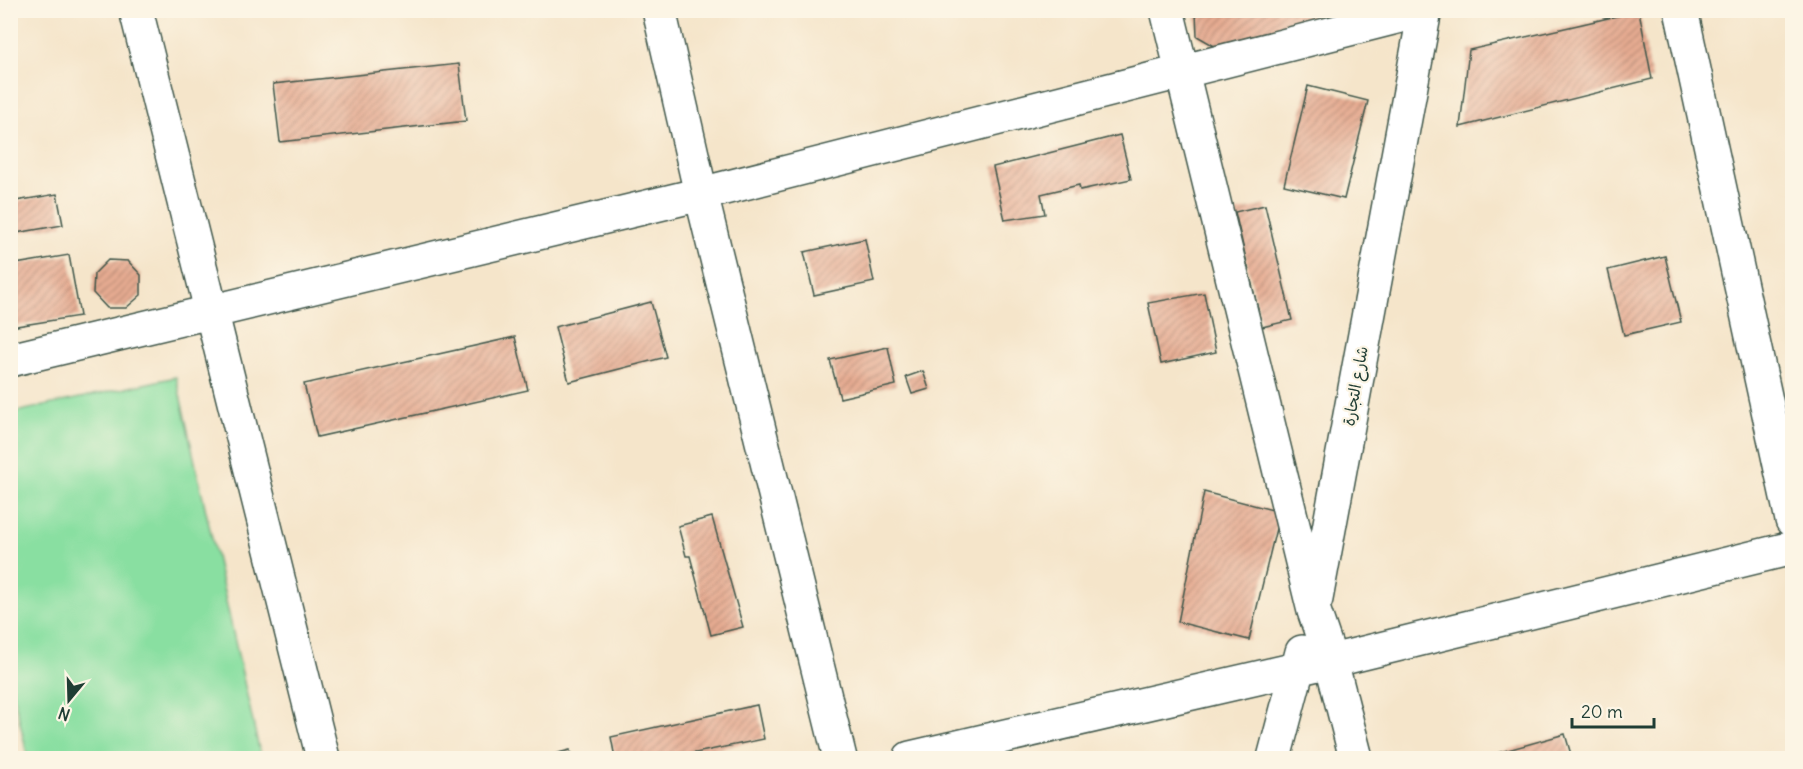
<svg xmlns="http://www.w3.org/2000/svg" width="1803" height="769" font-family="Delius,'Playpen Sans Arabic',sans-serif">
	<defs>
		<pattern id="building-hatch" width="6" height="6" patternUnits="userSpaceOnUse" patternTransform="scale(1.5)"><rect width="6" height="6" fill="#e6ab91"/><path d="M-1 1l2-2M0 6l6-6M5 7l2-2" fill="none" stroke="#ba8c77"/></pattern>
	</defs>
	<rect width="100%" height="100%" fill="#fcf5e5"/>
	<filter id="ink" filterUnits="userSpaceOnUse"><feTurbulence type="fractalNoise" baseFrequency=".0167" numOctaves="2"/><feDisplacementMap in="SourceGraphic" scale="12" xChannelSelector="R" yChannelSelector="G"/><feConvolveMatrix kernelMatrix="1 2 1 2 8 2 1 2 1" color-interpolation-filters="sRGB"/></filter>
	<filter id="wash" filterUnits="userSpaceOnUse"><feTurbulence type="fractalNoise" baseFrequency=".008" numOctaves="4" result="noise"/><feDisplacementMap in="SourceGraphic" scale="24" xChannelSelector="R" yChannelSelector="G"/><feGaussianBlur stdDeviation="1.35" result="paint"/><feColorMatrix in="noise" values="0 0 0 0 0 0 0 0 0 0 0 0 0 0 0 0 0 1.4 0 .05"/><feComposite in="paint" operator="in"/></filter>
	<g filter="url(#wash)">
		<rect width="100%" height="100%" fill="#f5e5ca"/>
		<path fill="#89dfa1" stroke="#548e6a" stroke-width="1.5" d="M 176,377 L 261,758 L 28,758 L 10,679 L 11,413 Z"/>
		<g id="blocks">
			<path fill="url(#building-hatch)" d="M 1203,10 L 1381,10 L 1223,51 L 1197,36 L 1196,12 Z
				M 1639,11 L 1652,79 L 1460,127 L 1469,50 Z
				M 459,64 L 466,121 L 280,142 L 273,84 Z
				M 1308,86 L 1368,101 L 1344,199 L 1284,185 Z
				M 1120,135 L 1131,179 L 1080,190 L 1079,185 L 1041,194 L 1045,214 L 1005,220 L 993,167 Z
				M 57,194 L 63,225 L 10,234 L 10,202 Z
				M 1265,205 L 1292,320 L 1262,327 L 1235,212 Z
				M 865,239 L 874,282 L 814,295 L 804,252 Z
				M 69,255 L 80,316 L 10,327 L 10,265 Z
				M 1665,256 L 1681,322 L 1624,335 L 1608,270 Z
				M 108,260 L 128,261 L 141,275 L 141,295 L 126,308 L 107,308 L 93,293 L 94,274 Z
				M 1204,293 L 1216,352 L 1161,364 L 1148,303 Z
				M 651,302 L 666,357 L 569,382 L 555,327 Z
				M 515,337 L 528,390 L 317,437 L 304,384 Z
				M 888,347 L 896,385 L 840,398 L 830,360 Z
				M 923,371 L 929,389 L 912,394 L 906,377 Z
				M 1204,492 L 1280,512 L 1249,640 L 1178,622 Z
				M 712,517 L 743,627 L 711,635 L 690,556 L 686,556 L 678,526 Z
				M 757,705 L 764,739 L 671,758 L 615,758 L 611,737 Z
				M 1565,734 L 1572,758 L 1498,758 L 1497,753 Z
				M 570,750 L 572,758 L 539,758 Z"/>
		</g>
	</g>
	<g filter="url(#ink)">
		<use href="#blocks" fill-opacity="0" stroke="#3f564a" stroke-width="1.5"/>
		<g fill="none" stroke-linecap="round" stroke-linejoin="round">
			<defs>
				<path id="minor" d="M 136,10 L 323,758
					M 659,10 L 701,194 L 840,758
					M 1167,10 L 1314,611 L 1331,661 L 1356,758
					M 1681,10 L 1792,520
					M 10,360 L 701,194 L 1424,10
					M 1316,599 L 1425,10
					M 910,758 L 1331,661 L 1792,548
					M 1274,758 L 1302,652"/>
			</defs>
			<use href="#minor" stroke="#3f564a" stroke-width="36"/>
			<use href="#minor" stroke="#fff" stroke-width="33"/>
		</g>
	</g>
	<g text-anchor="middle" stroke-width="4.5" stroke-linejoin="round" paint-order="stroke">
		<g font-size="16" fill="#1f3d34" stroke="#fcf5e5">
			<text transform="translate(1355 386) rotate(-80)" y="6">شارع التجارة</text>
		</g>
	</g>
	<rect width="1803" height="769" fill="none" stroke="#fcf5e5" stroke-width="36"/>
	<g transform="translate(69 700) rotate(199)" stroke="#fcf5e5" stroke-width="4.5" paint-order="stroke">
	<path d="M0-4.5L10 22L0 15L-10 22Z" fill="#1f3d34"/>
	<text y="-9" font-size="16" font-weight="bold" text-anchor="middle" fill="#1f3d34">N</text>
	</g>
	<path d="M1572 718v9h82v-9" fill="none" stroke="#1f3d34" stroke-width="3"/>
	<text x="1581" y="718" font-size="18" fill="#1f3d34" stroke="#fcf5e5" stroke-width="4.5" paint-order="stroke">20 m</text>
</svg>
